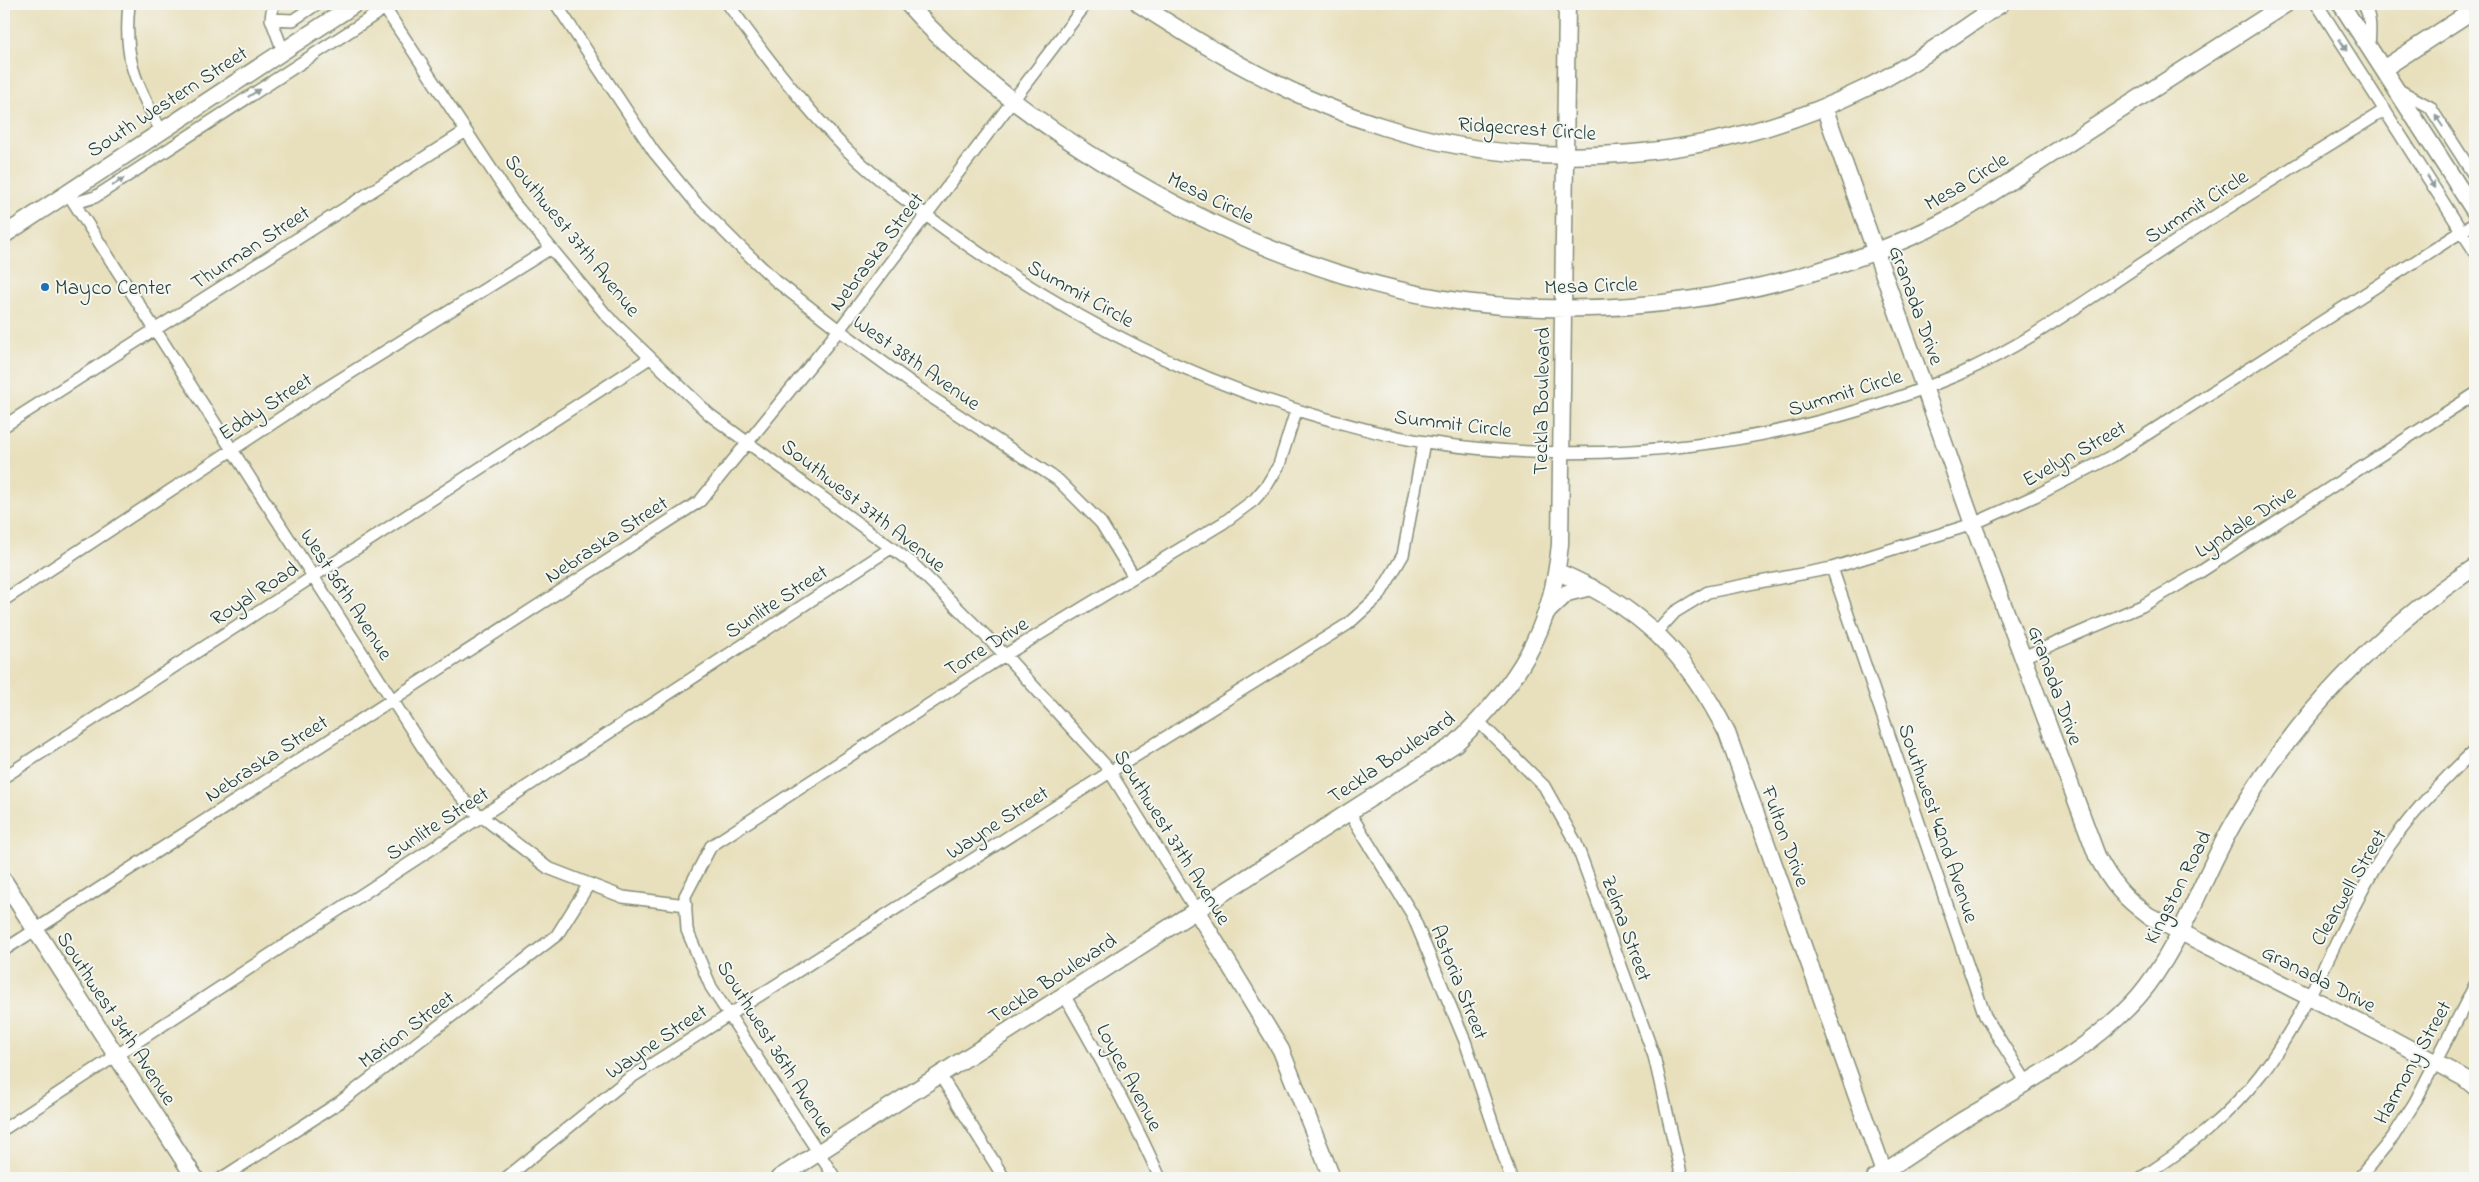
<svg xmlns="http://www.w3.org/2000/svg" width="2479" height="1182" font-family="'Indie Flower',sans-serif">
	<rect width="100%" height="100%" fill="#f6f6f2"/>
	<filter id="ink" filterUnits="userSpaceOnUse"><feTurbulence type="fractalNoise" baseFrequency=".02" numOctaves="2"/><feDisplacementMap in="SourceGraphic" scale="10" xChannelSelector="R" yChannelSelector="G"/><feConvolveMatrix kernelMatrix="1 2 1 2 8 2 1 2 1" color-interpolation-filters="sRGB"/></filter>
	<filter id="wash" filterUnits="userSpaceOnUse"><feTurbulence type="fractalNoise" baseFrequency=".0096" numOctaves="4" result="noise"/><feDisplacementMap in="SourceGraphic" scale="20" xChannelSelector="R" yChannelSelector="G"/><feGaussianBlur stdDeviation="1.12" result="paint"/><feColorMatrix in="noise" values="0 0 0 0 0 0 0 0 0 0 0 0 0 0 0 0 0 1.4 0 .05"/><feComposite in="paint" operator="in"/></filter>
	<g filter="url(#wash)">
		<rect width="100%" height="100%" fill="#e8e0bd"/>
	</g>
	<g filter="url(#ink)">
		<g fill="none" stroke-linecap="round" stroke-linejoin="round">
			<defs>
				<path id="street" d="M 129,4 C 123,61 136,82 161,131
					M 273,4 L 271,19 L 283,51
					M 382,4 L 513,202 L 607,316 L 710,415 L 912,563 L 1005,655 L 1107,767 L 1196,910
					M 556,4 L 654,152 L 696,203 L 736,243 L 776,281 L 839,330 L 925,393 L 1058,480 L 1101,523 L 1134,577
					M 728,4 C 765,56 803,106 848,151 C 880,182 916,208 952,234 C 1068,318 1196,383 1334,421 C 1364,429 1395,438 1426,442 C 1605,469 1790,445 1957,375 C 2026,345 2089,298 2152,257 C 2228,206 2307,159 2385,110
					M 2317,4 L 2475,252
					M 2363,4 C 2372,17 2370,32 2369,47
					M 271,19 L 293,20 L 317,4
					M 2397,89 L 2430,107 L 2475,177
					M 67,192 L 432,762 L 472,809 L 548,868 L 623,897 L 686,905
					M 75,203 L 95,197 L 390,5
					M 4,426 L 466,131
					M 1832,568 L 1985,1016 L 2027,1083
					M 4,600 L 320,392 L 551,248
					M 1656,633 L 1675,612 L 1708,592 L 1832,568 L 1973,524 L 2035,496 L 2113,456 L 2475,223
					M 2023,657 L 2142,606 L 2197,574 L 2475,394
					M 1478,721 L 1544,786 L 1576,843 L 1654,1056 L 1682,1178
					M 4,777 L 650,358
					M 1349,812 L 1412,914 L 1465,1041 L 1511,1178
					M 4,950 L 700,501 L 839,330 L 1086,4
					M 1064,995 C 1099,1055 1132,1115 1160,1178
					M 940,1075 L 1004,1178
					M 4,1129 L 891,548
					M 222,1178 L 340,1102 L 557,935 L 589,884
					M 506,1178 L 627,1080 L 1110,772 L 1348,624 L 1379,596 L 1403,555 L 1424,442
					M 835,1178 L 711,987 L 687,930 L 685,896 L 711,846 L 1005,655 L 1223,523 L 1254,500 L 1267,485 L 1279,465 L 1296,411
					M 2141,1178 C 2186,1149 2228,1117 2261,1074 C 2306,1015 2333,943 2369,878 C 2396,830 2435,787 2475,750
					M 2359,1178 L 2393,1137 L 2415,1102 L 2475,985"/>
				<path id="secondary" d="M 908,4 C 966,70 1037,122 1112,168 C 1219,233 1339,285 1464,302 C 1616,321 1772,297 1911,237 C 1963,215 2011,180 2058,150 C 2134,101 2210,53 2286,4
					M 1139,4 C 1216,54 1296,100 1384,127 C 1538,176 1717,161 1862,90 C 1911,67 1956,33 2001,4
					M 2341,4 L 2475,212
					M 2383,69 L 2475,9
					M 1824,107 L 1973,524 L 2097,856 C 2112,884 2123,897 2149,916 L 2390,1038 L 2464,1078 L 2475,1087
					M 4,235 L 355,4
					M 1558,572 C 1640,606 1688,655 1727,733 L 1886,1178
					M 1547,612 L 1567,593 L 1591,587
					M 4,881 L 195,1178
					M 1196,910 L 1281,1050 L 1332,1178
					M 779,1178 L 1455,744 C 1517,685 1552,631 1560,544 L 1567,4
					M 1875,1178 C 1904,1159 1933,1139 1963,1120 C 2023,1084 2091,1050 2138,997 C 2181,947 2201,880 2233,824 C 2292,721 2376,632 2475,567"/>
			</defs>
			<use href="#street" stroke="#848e78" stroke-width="14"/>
			<use href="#secondary" stroke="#848e78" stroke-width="19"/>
			<use href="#street" stroke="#fff" stroke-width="11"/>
			<use href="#secondary" stroke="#fff" stroke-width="16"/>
		</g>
		<defs><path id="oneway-solid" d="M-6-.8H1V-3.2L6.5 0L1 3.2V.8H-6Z" transform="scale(1.25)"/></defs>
		<g fill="#8f9e9a">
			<use href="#oneway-solid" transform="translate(2343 45) rotate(57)"/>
			<use href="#oneway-solid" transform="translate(254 93) rotate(-33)"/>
			<use href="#oneway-solid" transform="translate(2439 121) rotate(-124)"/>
			<use href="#oneway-solid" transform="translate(118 182) rotate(-33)"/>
			<use href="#oneway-solid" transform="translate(2431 182) rotate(58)"/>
		</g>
	</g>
	<circle fill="#1f6fb2" stroke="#f6f6f2" stroke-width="2" cx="45" cy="287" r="5"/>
	<g text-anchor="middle" stroke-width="4" stroke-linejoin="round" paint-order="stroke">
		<g font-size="21" fill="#1f3d34" stroke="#f6f6f2">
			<text transform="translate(167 101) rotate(-33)" y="7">South Western Street</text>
			<text transform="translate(1527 128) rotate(4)" y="7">Ridgecrest Circle</text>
			<text transform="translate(1966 181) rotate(-31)" y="7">Mesa Circle</text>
			<text transform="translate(1211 197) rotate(26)" y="7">Mesa Circle</text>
			<text transform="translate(2196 206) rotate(-33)" y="7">Summit Circle</text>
			<text transform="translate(573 235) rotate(51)" y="7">Southwest 37th Avenue</text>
			<text transform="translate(250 247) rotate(-33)" y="7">Thurman Street</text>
			<text transform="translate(876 251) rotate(-53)" y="7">Nebraska Street</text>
			<text transform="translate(1591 285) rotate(-2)" y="7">Mesa Circle</text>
			<text transform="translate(1081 293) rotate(29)" y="7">Summit Circle</text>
			<text transform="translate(1917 305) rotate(70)" y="7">Granada Drive</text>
			<text transform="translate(917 362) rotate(35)" y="7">West 38th Avenue</text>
			<text transform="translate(1845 392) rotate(-17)" y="7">Summit Circle</text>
			<text transform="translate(1541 401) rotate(-89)" y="7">Teckla Boulevard</text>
			<text transform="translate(265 406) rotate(-33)" y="7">Eddy Street</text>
			<text transform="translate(1453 423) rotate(7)" y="7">Summit Circle</text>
			<text transform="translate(2074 453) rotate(-29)" y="7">Evelyn Street</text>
			<text transform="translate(864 505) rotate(38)" y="7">Southwest 37th Avenue</text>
			<text transform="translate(2245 521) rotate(-33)" y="7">Lyndale Drive</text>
			<text transform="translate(606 539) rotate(-33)" y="7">Nebraska Street</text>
			<text transform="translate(254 593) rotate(-33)" y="7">Royal Road</text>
			<text transform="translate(347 594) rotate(57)" y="7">West 36th Avenue</text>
			<text transform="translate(776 601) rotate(-33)" y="7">Sunlite Street</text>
			<text transform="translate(986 646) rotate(-32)" y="7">Torre Drive</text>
			<text transform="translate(2056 685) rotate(70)" y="7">Granada Drive</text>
			<text transform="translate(1391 757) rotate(-34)" y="7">Teckla Boulevard</text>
			<text transform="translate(266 758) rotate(-33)" y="7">Nebraska Street</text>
			<text transform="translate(997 822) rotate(-33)" y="7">Wayne Street</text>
			<text transform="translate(437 823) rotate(-33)" y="7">Sunlite Street</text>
			<text transform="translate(1939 823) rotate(71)" y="7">Southwest 42nd Avenue</text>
			<text transform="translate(1786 836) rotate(70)" y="7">Fulton Drive</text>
			<text transform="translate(1173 837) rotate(58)" y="7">Southwest 37th Avenue</text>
			<text transform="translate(2177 887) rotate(-63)" y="7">Kingston Road</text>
			<text transform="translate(2348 887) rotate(-60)" y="7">Clearwell Street</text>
			<text transform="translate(1627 928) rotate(70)" y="7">Zelma Street</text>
			<text transform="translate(1052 978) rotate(-33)" y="7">Teckla Boulevard</text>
			<text transform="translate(2319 978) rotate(27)" y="7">Granada Drive</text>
			<text transform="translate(1460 982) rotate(68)" y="7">Astoria Street</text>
			<text transform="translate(117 1018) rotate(57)" y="7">Southwest 34th Avenue</text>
			<text transform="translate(406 1029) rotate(-37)" y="7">Marion Street</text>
			<text transform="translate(656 1041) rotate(-34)" y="7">Wayne Street</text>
			<text transform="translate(776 1048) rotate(58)" y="7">Southwest 36th Avenue</text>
			<text transform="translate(2412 1062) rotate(-61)" y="7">Harmony Street</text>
			<text transform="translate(1130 1077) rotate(62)" y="7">Loyce Avenue</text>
		</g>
		<g font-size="21" fill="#1f3d34" stroke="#f6f6f2" text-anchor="start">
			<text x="55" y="294">Mayco Center</text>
		</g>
	</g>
	<rect width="2479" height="1182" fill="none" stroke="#f6f6f2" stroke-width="20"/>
</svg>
